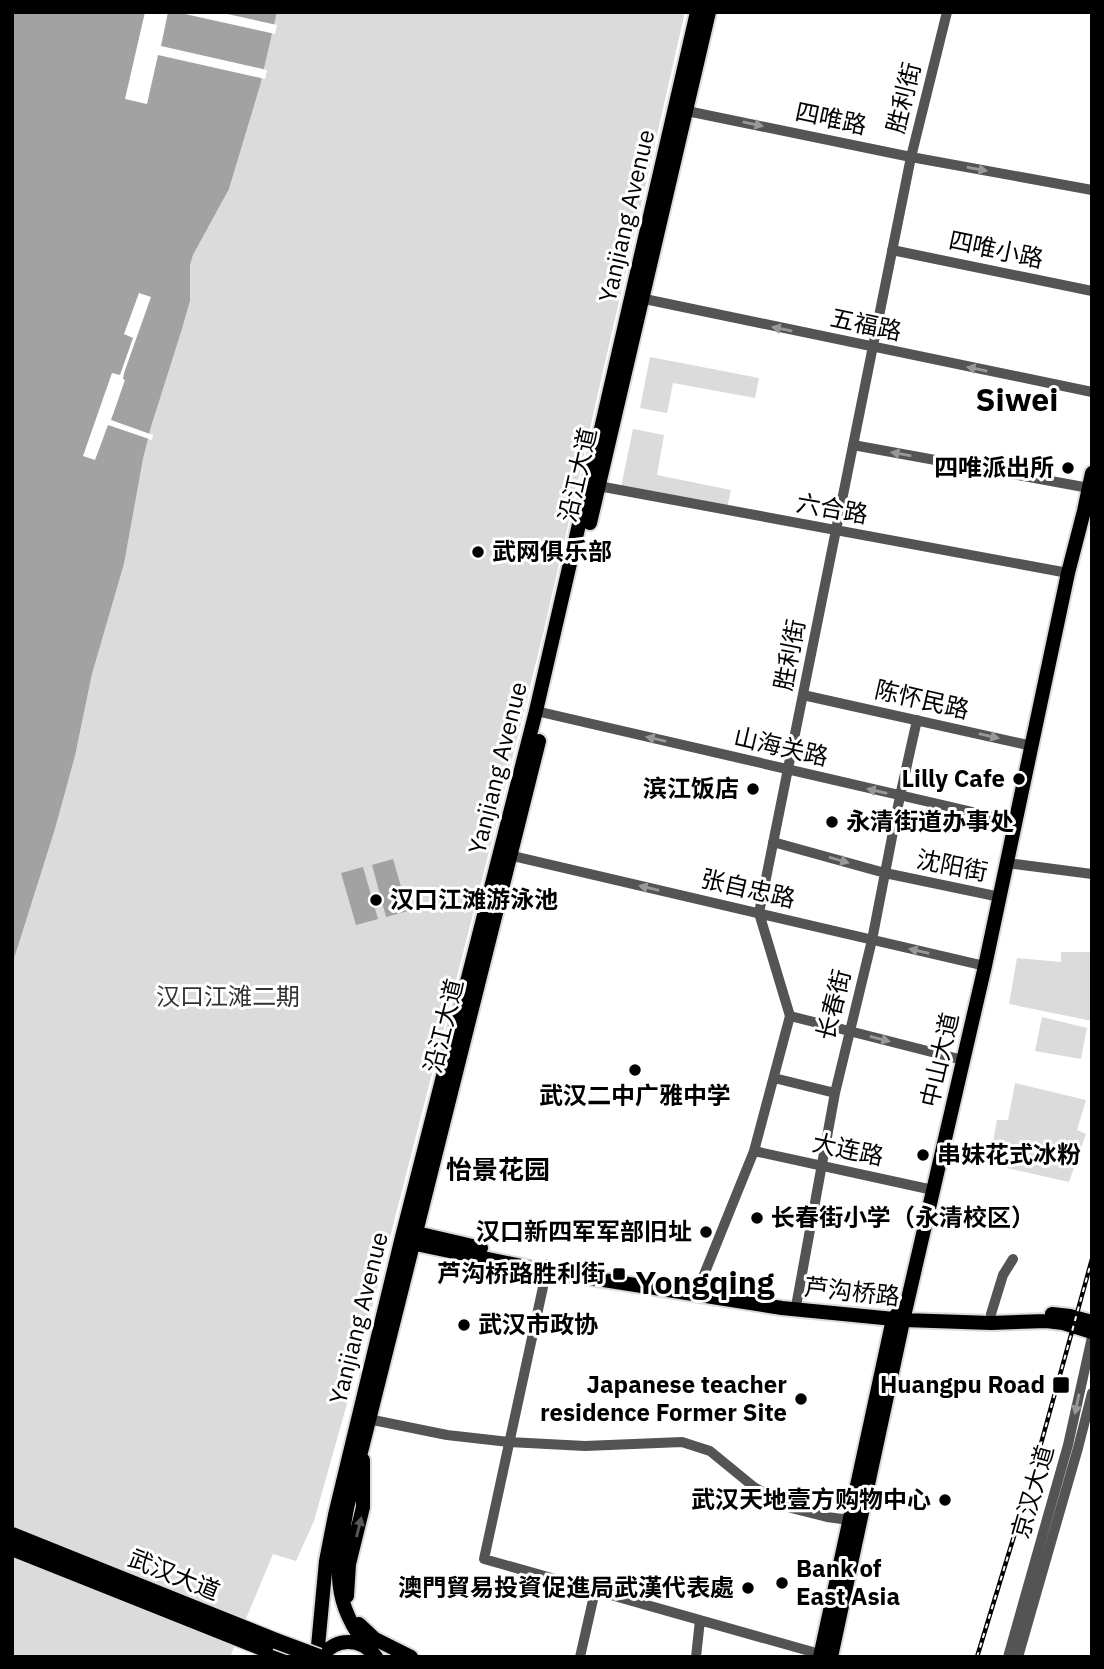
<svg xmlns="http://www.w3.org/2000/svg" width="1104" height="1669" font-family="'IBM Plex Sans','Noto Sans SC',sans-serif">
	<rect width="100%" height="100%" fill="#fff"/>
	<path fill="#dbdbdb" d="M 277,12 L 685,12 L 544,630 L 491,844 L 350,1393 L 314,1521 L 296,1561 L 273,1554 L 230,1657 L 12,1657 L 12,965 L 55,829 L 75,756 L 92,674 L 124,564 L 143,459 L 151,427 L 182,329 L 190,301 L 190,265 L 193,255 L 229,189 L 260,86 Z
		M 650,357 L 759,378 L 755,398 L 673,383 L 667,413 L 640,408 Z
		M 633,429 L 664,435 L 657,475 L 731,490 L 727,508 L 621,487 Z
		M 1061,952 L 1092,952 L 1092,1021 L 1009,1004 L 1017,958 L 1061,962 Z
		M 1042,1017 L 1087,1028 L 1081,1059 L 1035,1051 Z
		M 1015,1083 L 1086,1100 L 1077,1130 L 1086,1134 L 1069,1182 L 989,1164 L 997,1120 L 1008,1120 Z"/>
	<path fill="#a2a2a2" d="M 12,12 L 277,12 L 260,86 L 229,189 L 193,255 L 190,265 L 190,301 L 182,329 L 151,427 L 143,459 L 124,564 L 92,674 L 75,756 L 55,829 L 12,965 Z
		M 393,859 L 408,911 L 386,917 L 372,865 Z
		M 363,867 L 378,919 L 356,925 L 341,873 Z"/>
	<path fill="#fff" d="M 145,12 L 168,12 L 161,46 L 267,70 L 265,79 L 158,55 L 147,104 L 125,99 Z
		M 176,12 L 218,12 L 277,25 L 275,34 Z
		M 139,293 L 151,297 L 124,373 L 123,379 L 125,380 L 111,420 L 153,435 L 152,440 L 108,425 L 95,460 L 83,456 L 112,373 L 120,375 L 133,338 L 124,334 Z"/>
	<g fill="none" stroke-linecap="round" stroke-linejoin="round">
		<defs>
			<path id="major" d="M 590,523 L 709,12
				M 408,1231 L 481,1248
				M 406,1242 L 546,1271 L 782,1308 L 904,1320 L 991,1323 L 1046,1321 L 1063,1323 L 1092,1332
				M 1052,1314 L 1070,1316 L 1092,1322
				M 347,1596 L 349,1564 L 363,1507 L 363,1460
				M 359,1624 L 375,1639 L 411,1657
				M 369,1649 C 329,1600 337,1565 347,1508 L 539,741
				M 317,1657 L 326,1561 L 335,1515 L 401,1241 L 536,711 L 697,12
				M 321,1657 C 336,1637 361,1637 376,1657
				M 820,1657 L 893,1319 L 899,1312
				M 831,1657 L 905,1312 L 985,966 L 1068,573 L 1084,511 L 1092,473"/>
			<path id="highway" d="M 12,1535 L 276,1641
				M 12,1548 L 285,1657"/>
		</defs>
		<use href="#major" stroke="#dbdbdb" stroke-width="18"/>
		<use href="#highway" stroke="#dbdbdb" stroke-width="19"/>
		<path stroke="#545454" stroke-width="10" d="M 687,111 L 911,157 L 1092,190
			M 892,250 L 1092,291
			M 635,297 L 1092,392
			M 853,445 L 1089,488
			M 593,485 L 1068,573
			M 803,695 L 1032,746
			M 536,711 L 1016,822
			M 773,842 L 885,873 L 1000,897
			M 504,854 L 985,966
			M 1007,863 L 1092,874
			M 790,1016 L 963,1060
			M 774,1078 L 835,1093
			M 754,1151 L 933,1190
			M 548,1264 L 484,1559 L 827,1656
			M 697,1294 L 699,1287 L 754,1151 L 790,1016 L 759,913 L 911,157 L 947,12
			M 797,1301 L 835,1093 L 872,940 L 900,796 L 917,720
			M 991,1314 L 1003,1275 L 1013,1259
			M 368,1419 L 447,1435 L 509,1442 L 585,1446 L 682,1442 L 710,1451 L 754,1487 L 791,1508 L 827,1517 L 857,1521
			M 580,1657 L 595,1591
			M 696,1657 L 700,1620
			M 1008,1657 L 1068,1445 L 1092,1337
			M 1018,1657 L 1078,1448 L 1092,1393"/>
		<use href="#major" stroke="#000" stroke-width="14"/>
		<use href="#highway" stroke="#000" stroke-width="16"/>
		<defs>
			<path id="rail" d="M 977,1657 L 1029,1487 L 1092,1259"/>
		</defs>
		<use href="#rail" stroke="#000" stroke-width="4.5"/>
		<use href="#rail" stroke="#fff" stroke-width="2" stroke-dasharray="5" stroke-linecap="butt"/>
		<defs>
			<path id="highway-bridge" d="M 276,1641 L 319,1657"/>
		</defs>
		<use href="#highway-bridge" stroke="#dbdbdb" stroke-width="19" stroke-linecap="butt"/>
		<use href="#highway-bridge" stroke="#000" stroke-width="16"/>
	</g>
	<defs><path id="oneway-solid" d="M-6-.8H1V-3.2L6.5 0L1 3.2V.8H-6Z" transform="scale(1.75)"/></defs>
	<g fill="#989898">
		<use href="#oneway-solid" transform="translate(753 124) rotate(12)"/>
		<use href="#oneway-solid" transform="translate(977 169) rotate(10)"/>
		<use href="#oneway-solid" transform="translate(782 329) rotate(-168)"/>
		<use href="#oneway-solid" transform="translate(977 369) rotate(-168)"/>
		<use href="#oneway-solid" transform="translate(901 454) rotate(-170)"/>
		<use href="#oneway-solid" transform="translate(989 736) rotate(13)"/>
		<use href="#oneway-solid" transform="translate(656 739) rotate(-167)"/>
		<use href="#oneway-solid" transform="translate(877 791) rotate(-167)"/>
		<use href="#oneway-solid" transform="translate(839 860) rotate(16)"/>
		<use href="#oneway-solid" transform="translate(649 888) rotate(-167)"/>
		<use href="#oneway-solid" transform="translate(919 951) rotate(-167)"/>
		<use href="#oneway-solid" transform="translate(880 1039) rotate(14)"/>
		<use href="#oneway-solid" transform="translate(1077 1404) rotate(102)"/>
	</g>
	<use fill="#595959" href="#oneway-solid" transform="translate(359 1527) rotate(-76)"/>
	<g fill="#000" stroke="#fff" stroke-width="2.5">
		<circle cx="1068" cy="468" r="7"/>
		<circle cx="478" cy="552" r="7"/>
		<circle cx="1019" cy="779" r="7"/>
		<circle cx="753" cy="789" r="7"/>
		<circle cx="832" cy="822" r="7"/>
		<circle cx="376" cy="900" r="7"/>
		<circle cx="635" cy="1070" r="7"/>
		<circle cx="923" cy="1155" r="7"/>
		<circle cx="757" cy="1218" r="7"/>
		<circle cx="706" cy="1232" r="7"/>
		<rect x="612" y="1267" width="14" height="14" rx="3.5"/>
		<circle cx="464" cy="1325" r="7"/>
		<rect x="1052" y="1376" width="18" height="18" rx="3.5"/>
		<circle cx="801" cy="1399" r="7"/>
		<circle cx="945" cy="1500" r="7"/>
		<circle cx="782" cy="1583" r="7"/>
		<circle cx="748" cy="1588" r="7"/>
	</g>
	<g text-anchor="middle" stroke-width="6" stroke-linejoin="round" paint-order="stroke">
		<g font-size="24" fill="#000" stroke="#fff">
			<text transform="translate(904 98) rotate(-76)" y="8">胜利街</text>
			<text transform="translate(831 119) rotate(12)" y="8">四唯路</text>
			<text transform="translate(627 216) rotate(-77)" y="8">Yanjiang Avenue</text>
			<text transform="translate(996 250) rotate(12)" y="8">四唯小路</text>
			<text transform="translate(866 325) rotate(12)" y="8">五福路</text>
			<text transform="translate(578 475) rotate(-77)" y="8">沿江大道</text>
			<text transform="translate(832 509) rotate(10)" y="8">六合路</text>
			<text transform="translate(790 655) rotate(-79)" y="8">胜利街</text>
			<text transform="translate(922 700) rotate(13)" y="8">陈怀民路</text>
			<text transform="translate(781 747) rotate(13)" y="8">山海关路</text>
			<text transform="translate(498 768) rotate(-76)" y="8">Yanjiang Avenue</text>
			<text transform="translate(952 866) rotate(11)" y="8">沈阳街</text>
			<text transform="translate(748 889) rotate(13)" y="8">张自忠路</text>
			<text transform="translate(834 1005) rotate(-76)" y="8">长春街</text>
			<text transform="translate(444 1026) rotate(-76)" y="8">沿江大道</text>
			<text transform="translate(940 1060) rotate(-77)" y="8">中山大道</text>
			<text transform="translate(848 1150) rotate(12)" y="8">大连路</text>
			<text transform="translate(852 1292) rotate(6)" y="8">芦沟桥路</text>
			<text transform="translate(359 1318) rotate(-76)" y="8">Yanjiang Avenue</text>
			<text transform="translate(1033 1492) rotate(-74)" y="8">京汉大道</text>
			<text transform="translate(174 1575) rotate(22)" y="8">武汉大道</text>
		</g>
		<g font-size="24" font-weight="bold" fill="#000" stroke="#fff" text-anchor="end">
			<text x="1054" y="476">四唯派出所</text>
			<text x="492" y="560" text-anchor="start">武网俱乐部</text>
			<text x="1005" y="787">Lilly Cafe</text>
			<text x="739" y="797">滨江饭店</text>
			<text x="846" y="830" text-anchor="start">永清街道办事处</text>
			<text x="390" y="908" text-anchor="start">汉口江滩游泳池</text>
			<text x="635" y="1104" text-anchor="middle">武汉二中广雅中学</text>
			<text x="937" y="1163" text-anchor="start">串妹花式冰粉</text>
			<text x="771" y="1226" text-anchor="start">长春街小学（永清校区）</text>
			<text x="692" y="1240">汉口新四军军部旧址</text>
			<text x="605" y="1282">芦沟桥路胜利街</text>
			<text x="478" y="1333" text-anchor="start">武汉市政协</text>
			<text x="787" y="1393">Japanese teacher<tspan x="787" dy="28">residence Former Site</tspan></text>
			<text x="1045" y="1393">Huangpu Road</text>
			<text x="931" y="1508">武汉天地壹方购物中心</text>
			<text x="796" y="1577" text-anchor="start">Bank of<tspan x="796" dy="28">East Asia</tspan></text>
			<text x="734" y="1596">澳門貿易投資促進局武漢代表處</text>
		</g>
		<g font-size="24" fill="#323232" stroke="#fff">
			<text x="228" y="1005">汉口江滩二期</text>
		</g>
		<g font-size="26" font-weight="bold" fill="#000" stroke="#fff">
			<text x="498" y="1179">怡景花园</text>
		</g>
		<g font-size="32" font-weight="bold" fill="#000" stroke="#fff">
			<text x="1017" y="411">Siwei</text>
			<text x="705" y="1294">Yongqing</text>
		</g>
	</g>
	<rect width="1104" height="1669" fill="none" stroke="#000000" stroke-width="28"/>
</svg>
